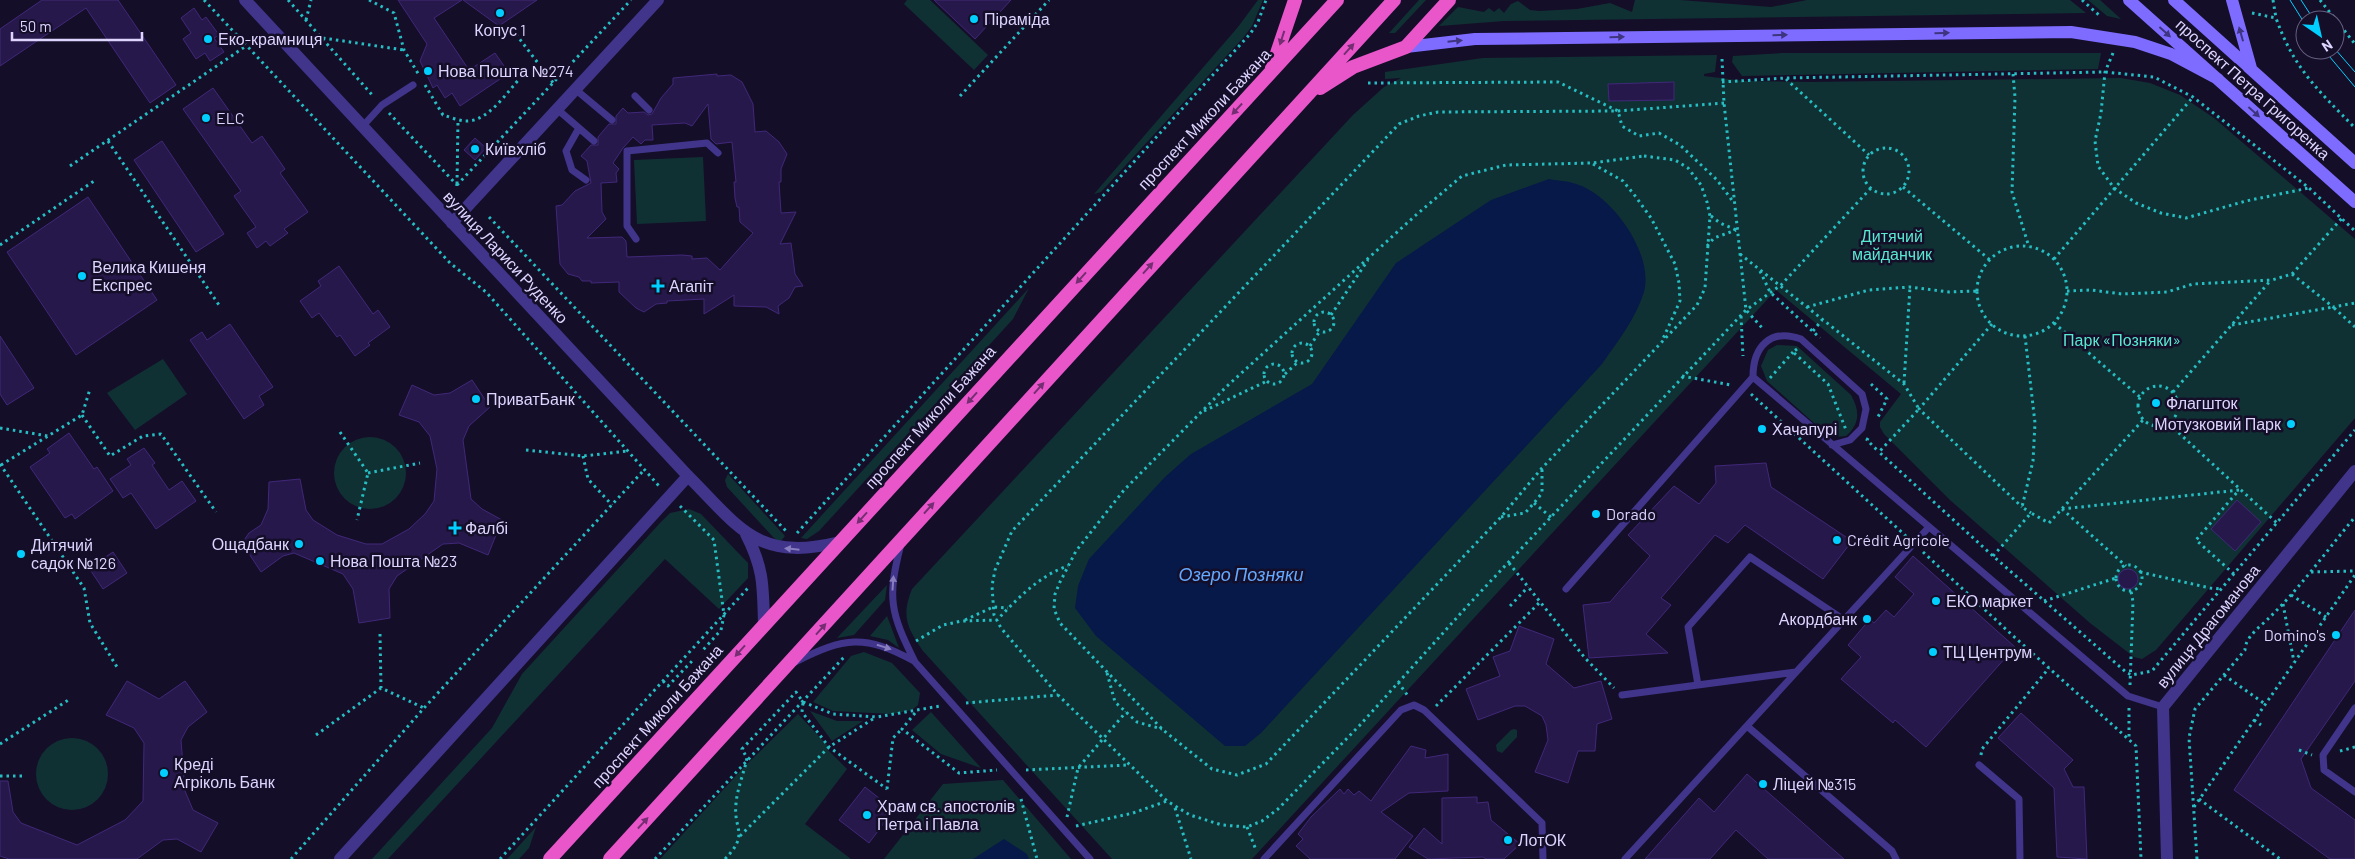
<svg xmlns="http://www.w3.org/2000/svg" width="2355" height="859" font-family="Barlow,sans-serif">
	<rect width="100%" height="100%" fill="#150e29"/>
	<path fill="#103133" d="M 907,0 L 930,0 L 988,55 L 974,70 L 904,4 Z
		M 1258,0 L 1263,0 L 1252,26 L 1243,38 L 1101,192 L 1094,194 L 1238,27 Z
		M 1419,0 L 1426,0 L 1395,33 L 1389,33 Z
		M 1635,0 L 1680,0 L 1771,7 L 1807,0 L 2070,0 L 2086,13 L 1504,21 L 1439,26 L 1458,7 L 1484,12 L 1489,8 L 1494,12 L 1499,8 L 1504,13 L 1511,4 L 1518,1 L 1530,10 L 1539,11 L 1577,9 L 1610,3 L 1632,12 Z
		M 2088,0 L 2100,0 L 2121,19 L 2107,16 Z
		M 1783,53 L 2101,53 L 2098,69 L 1742,76 L 1732,62 L 1733,56 Z
		M 1717,55 L 1715,72 L 1704,74 L 1704,76 L 1744,81 L 1809,82 L 2121,78 L 2150,83 L 2180,95 L 2214,118 L 2355,239 L 2355,418 L 2156,650 L 2142,659 L 2134,657 L 2090,623 L 1950,500 L 1884,434 L 1880,427 L 1880,422 L 1901,394 L 1776,290 L 1252,859 L 1112,859 L 923,651 C 907,628 901,616 912,589 L 1353,115 L 1384,87 L 1401,78 L 1385,79 L 1385,72 L 1483,58 Z
		M 703,157 L 706,221 L 637,224 L 634,160 Z
		M 1029,288 L 1013,319 L 819,531 L 807,539 L 801,538 Z
		M 1777,345 L 1797,346 L 1851,395 C 1860,411 1860,424 1846,436 L 1835,437 L 1824,432 L 1767,381 L 1761,366 L 1768,350 Z
		M 163,359 L 187,394 L 135,430 L 107,393 Z
		M334 473a36 36 0 1 1 72 0a36 36 0 1 1-72 0Z
		M 728,474 L 785,536 L 780,542 L 774,538 L 727,487 L 725,480 Z
		M 689,509 L 701,514 L 748,563 L 748,578 L 719,609 L 665,559 L 388,859 L 372,859 L 492,728 L 522,674 L 660,523 L 670,513 Z
		M 887,585 L 885,600 L 854,635 L 837,638 Z
		M 887,616 L 899,648 L 888,640 L 870,636 Z
		M 864,652 L 892,663 L 920,693 L 918,705 L 912,710 L 892,714 L 833,711 L 813,702 L 851,656 Z
		M 810,711 L 837,721 L 863,721 L 832,741 Z
		M 931,712 L 981,768 L 941,754 L 912,730 Z
		M 798,714 L 829,747 L 827,749 L 847,769 L 805,824 L 851,859 L 660,859 L 743,768 Z
		M 1514,729 L 1517,730 L 1517,737 L 1502,753 L 1497,751 L 1496,745 L 1511,730 Z
		M36 774a36 36 0 1 1 72 0a36 36 0 1 1-72 0Z
		M 1003,780 L 1071,859 L 884,859 L 943,784 Z
		M 536,827 L 529,848 L 519,859 L 507,859 Z"/>
	<path fill="#061949" d="M 1549,179 C 1559,181 1570,181 1579,185 C 1613,197 1654,254 1644,292 C 1636,318 1618,341 1602,364 L 1261,733 L 1245,746 L 1225,746 L 1096,636 L 1075,608 L 1078,586 L 1089,559 L 1165,477 L 1191,454 L 1312,384 L 1396,263 L 1491,200 Z
		M 1004,839 L 1027,854 L 1029,859 L 973,859 Z"/>
	<path fill="#27184b" stroke="#402879" fill-rule="evenodd" d="M 42,0 L 118,0 L 176,85 L 150,103 L 86,8 L 0,66 L 0,29 Z
		M 398,0 L 462,0 L 434,18 L 469,70 L 495,53 L 509,73 L 460,106 L 452,93 L 445,98 L 437,85 L 433,88 L 420,61 L 427,44 Z
		M 463,0 L 537,0 L 499,26 Z
		M 934,0 L 1011,0 L 975,39 Z
		M 194,8 L 202,20 L 206,17 L 219,35 L 214,38 L 224,52 L 210,61 L 205,53 L 196,59 L 183,39 L 191,33 L 181,18 Z
		M 717,74 L 717,76 L 731,75 L 742,82 L 753,104 L 755,132 L 766,131 L 779,142 L 787,154 L 781,169 L 781,182 L 779,182 L 781,213 L 796,212 L 780,244 L 791,243 L 795,274 L 803,286 L 795,287 L 789,298 L 778,306 L 779,314 L 766,307 L 734,306 L 734,295 L 704,314 L 704,299 L 667,301 L 667,303 L 656,304 L 644,312 L 636,308 L 619,292 L 619,282 L 591,283 L 591,281 L 582,281 L 579,277 L 568,274 L 560,264 L 556,206 L 562,205 L 575,191 L 591,183 L 587,161 L 581,156 L 591,145 L 598,145 L 598,137 L 609,124 L 616,124 L 616,116 L 623,108 L 628,113 L 644,112 L 648,115 L 652,114 L 661,98 L 673,84 L 673,78 ZM 708,104 L 711,139 L 716,144 L 732,142 L 736,182 L 734,182 L 735,198 L 737,207 L 739,207 L 740,222 L 753,233 L 720,270 L 707,258 L 692,259 L 692,256 L 682,255 L 627,257 L 626,241 L 622,237 L 587,238 L 606,219 L 602,212 L 601,183 L 617,182 L 616,173 L 619,169 L 613,163 L 623,148 L 633,137 L 641,144 L 645,140 L 653,140 L 652,125 L 685,123 L 692,126 Z
		M 1674,82 L 1674,100 L 1609,101 L 1608,84 Z
		M 213,88 L 252,143 L 262,136 L 285,169 L 280,173 L 308,212 L 284,229 L 288,233 L 270,246 L 266,241 L 257,248 L 247,233 L 256,227 L 234,196 L 241,191 L 183,109 Z
		M 475,138 L 486,148 L 475,160 L 464,150 Z
		M 162,141 L 224,234 L 196,252 L 134,160 Z
		M 88,197 L 157,300 L 76,355 L 7,252 Z
		M 339,266 L 373,314 L 378,310 L 390,327 L 368,343 L 370,345 L 355,356 L 340,335 L 337,337 L 319,313 L 312,318 L 300,301 L 321,286 L 318,281 Z
		M 230,324 L 273,387 L 259,396 L 264,405 L 244,419 L 190,340 L 202,332 L 207,340 Z
		M 0,336 L 34,388 L 7,405 L 0,394 Z
		M 472,380 L 490,407 L 469,426 L 463,440 L 471,499 L 482,509 L 502,520 L 488,555 L 459,543 L 443,544 L 397,576 L 389,589 L 390,618 L 359,623 L 353,589 L 343,574 L 294,553 L 283,556 L 261,572 L 242,543 L 249,533 L 261,525 L 268,509 L 269,482 L 300,479 L 306,510 L 313,520 L 337,535 L 366,544 L 382,544 L 409,529 L 425,514 L 434,501 L 437,469 L 430,436 L 419,422 L 399,415 L 412,385 L 434,395 L 450,393 Z
		M 69,433 L 94,469 L 97,467 L 113,491 L 75,519 L 72,514 L 65,518 L 30,467 L 50,453 L 47,449 Z
		M 144,448 L 155,463 L 152,465 L 169,490 L 182,481 L 196,501 L 156,529 L 131,493 L 123,498 L 110,479 L 131,465 L 127,459 Z
		M 1766,463 L 1771,487 L 1852,541 L 1823,579 L 1745,525 L 1728,543 L 1715,535 L 1661,598 L 1671,605 L 1646,634 L 1668,653 L 1589,658 L 1583,605 L 1610,602 L 1650,556 L 1628,535 L 1674,486 L 1699,504 L 1716,483 L 1715,466 Z
		M 2237,500 L 2261,522 L 2235,551 L 2211,529 Z
		M 113,552 L 127,573 L 103,589 L 89,568 Z
		M 1913,556 L 2015,647 L 1926,747 L 1895,720 L 1893,723 L 1841,679 L 1861,657 L 1848,645 L 1870,619 L 1874,623 L 1886,610 L 1894,617 L 1914,594 L 1895,577 Z
		M2118 579a10 10 0 1 1 20 0a10 10 0 1 1-20 0Z
		M 2355,610 L 2355,681 L 2301,759 L 2311,788 L 2355,820 L 2355,859 L 2330,859 L 2234,790 Z
		M 1519,626 L 1554,639 L 1546,664 L 1574,688 L 1601,681 L 1612,719 L 1597,724 L 1595,751 L 1578,751 L 1568,783 L 1535,772 L 1548,740 L 1546,725 L 1542,716 L 1525,706 L 1515,706 L 1478,720 L 1466,689 L 1500,676 L 1493,657 L 1510,651 Z
		M 127,681 L 159,699 L 185,681 L 207,712 L 188,727 L 181,740 L 185,791 L 193,810 L 218,823 L 201,852 L 177,839 L 163,840 L 137,859 L 9,859 L 0,856 L 0,781 L 8,781 L 13,812 L 21,823 L 77,845 L 125,820 L 143,801 L 144,743 L 134,728 L 106,715 Z
		M 2021,713 L 2073,760 L 2064,769 L 2073,787 L 2084,787 L 2087,859 L 2057,857 L 2054,788 L 1998,738 Z
		M 1411,746 L 1426,750 L 1425,758 L 1448,754 L 1448,791 L 1409,793 L 1381,812 L 1413,836 L 1395,859 L 1310,859 L 1296,846 L 1303,839 L 1298,834 L 1311,817 L 1340,789 L 1344,794 L 1348,789 L 1354,795 L 1359,791 L 1371,801 Z
		M 1747,774 L 1844,859 L 1768,859 L 1736,830 L 1710,859 L 1645,859 L 1699,798 L 1714,812 Z
		M 865,787 L 894,810 L 869,843 L 839,820 Z
		M 1477,797 L 1477,803 L 1488,802 L 1491,820 L 1520,844 L 1504,859 L 1486,859 L 1483,857 L 1428,859 L 1409,847 L 1424,828 L 1442,844 L 1442,798 Z"/>
	<g fill="none" stroke-linecap="round" stroke-linejoin="round">
		<path stroke="#26bec3" stroke-width="3" stroke-dasharray="2.5 4" stroke-linecap="butt" d="M 204,0 L 450,263 L 486,292 L 659,486
			M 288,0 L 374,97
			M 369,0 L 394,13 L 404,50 L 419,75
			M 2082,0 L 2100,16
			M 2273,0 L 2276,18
			M 2320,0 L 2355,44
			M 2252,13 L 2276,18 C 2294,69 2318,90 2355,128
			M 306,20 L 311,0
			M 512,29 L 554,84
			M 323,38 L 404,50
			M 2113,53 L 2105,72 L 2101,113 L 2095,141 L 2098,166 L 2114,188 L 2136,203 L 2161,213 L 2186,218 L 2246,201 L 2309,188
			M 1722,59 L 1724,103 L 1746,310 L 1764,330
			M 2013,74 L 2015,97 L 2012,192 L 2029,247
			M 1786,79 L 1869,155
			M 1722,82 L 1786,78 L 2105,72 L 2154,77 L 2193,97 L 2309,188 L 2355,231
			M 1368,83 L 1558,82 L 1618,111 L 1622,126 L 1639,136 L 1659,133 L 1680,145 L 1717,180 L 1734,203
			M 425,85 L 443,115 C 450,117 459,121 466,121 C 488,122 508,91 521,77
			M 960,96 L 1049,0
			M 1724,103 L 1618,111 L 1438,112 L 1419,116 L 1399,124 L 1012,531 L 995,570 L 992,586 L 994,615 L 1001,628 L 1058,695 L 1167,801 L 1190,815 L 1222,825 L 1247,827 L 1262,821 L 1278,809 L 1360,725 L 1471,602 L 1746,310 L 1781,285 L 1871,188
			M 389,113 L 457,185
			M 108,141 L 219,305
			M1863 171a23 23 0 1 1 46 0a23 23 0 1 1-46 0Z
			M 1644,156 L 1675,160 L 1688,168 L 1701,185 L 1707,202 L 1710,216 L 1705,288 L 1697,305 L 1542,468 L 1501,517 L 1266,764 L 1237,775 L 1212,769 L 1163,730 L 1060,623 L 1054,609 L 1055,594 L 1060,582 L 1076,551 L 1124,490 L 1226,387 L 1416,215 L 1462,176 L 1506,165 L 1592,163 Z
			M 1593,164 L 1623,181 L 1636,197 L 1651,218 L 1675,264 L 1679,283 L 1680,301 L 1662,341
			M 70,166 L 246,46
			M 457,184 L 458,120
			M 457,185 L 631,0
			M 1903,187 L 1990,260
			M 1711,216 L 1720,223 L 1736,230
			M 489,217 L 787,532
			M 0,245 L 94,181
			M 1707,246 L 1714,238 L 1736,230
			M1977 291a45 45 0 1 1 90 0a45 45 0 1 1-90 0Z
			M 1740,254 L 1904,384 L 1919,409 L 1879,452 L 1993,556 L 2127,673 L 2132,675 L 2152,671 L 2355,430
			M 2054,259 L 2193,97
			M 1760,271 L 1770,292 L 1820,338
			M 2292,274 L 2342,218
			M 2067,291 L 2091,290 L 2122,294 L 2167,292 L 2193,284 L 2272,280 L 2292,274 L 2333,307 L 2355,303
			M 1807,307 L 1869,290 L 1910,287 L 1949,292 L 1977,291
			M1314 322a10 10 0 1 1 20 0a10 10 0 1 1-20 0Z
			M 1331,315 L 1368,260
			M 1741,316 L 1743,356
			M 2054,323 L 2140,397
			M 1992,324 L 1919,409 L 2022,507
			M 2232,325 L 2333,307 L 2355,327
			M 1813,331 L 1822,320
			M 2025,336 L 2035,423 L 2033,461 L 2022,507 L 2031,513
			M1292 353a10 10 0 1 1 20 0a10 10 0 1 1-20 0Z
			M 1310,346 L 1320,331
			M 1797,349 L 1793,352 L 1828,384 L 1846,430
			M1264 374a10 10 0 1 1 20 0a10 10 0 1 1-20 0Z
			M 1285,374 L 1298,362
			M 1682,376 L 1731,385
			M 1770,378 L 1793,352
			M 1904,383 L 1910,287
			M 1871,384 L 1887,399 L 1877,419
			M2138 406a20 20 0 1 1 40 0a20 20 0 1 1-40 0Z
			M 2173,392 L 2271,280
			M 1751,394 L 1907,537
			M 1204,411 L 1267,381
			M 82,415 L 110,456 L 143,436 L 161,434 L 216,512
			M 2169,424 L 2277,523
			M 0,428 L 48,436
			M 340,432 L 368,473 L 357,520
			M 1868,438 L 1867,440 L 1879,452
			M 526,450 L 583,456 L 628,451
			M 583,456 L 588,479 L 612,505
			M 0,464 L 84,588 L 90,623 L 117,667
			M 1,465 L 82,415 L 90,389
			M 368,473 L 420,463
			M 1534,503 L 1552,518
			M 680,506 L 714,540 L 724,615 L 721,630 L 703,650
			M 2062,509 L 2239,490 L 2196,540 L 2234,574
			M 2062,509 L 2126,566
			M 1501,517 L 1525,513 L 1534,503 L 1542,493 L 1542,468
			M 797,533 L 1250,34 L 1258,22 L 1266,0
			M 1923,552 L 2011,634 L 2136,746 L 2141,859
			M 1993,556 L 2031,513 L 2049,523 L 2143,420
			M 1509,563 L 1585,658 L 1614,688
			M2116 578a13 13 0 1 1 26 0a13 13 0 1 1-26 0Z
			M 2140,572 L 2210,588 L 2221,589
			M 2311,572 L 2355,571
			M 2291,595 L 2326,617
			M 2044,601 L 2116,578
			M 2283,604 L 2294,662
			M 1510,606 L 1528,587
			M 965,620 L 993,607 L 1008,608
			M 380,634 L 381,688 L 424,708
			M 916,641 L 943,625 L 962,621 L 997,620 C 1017,599 1040,575 1068,566
			M 1107,673 L 1115,702 L 1137,722 L 1162,729
			M 2224,675 L 2265,704
			M 663,681 L 668,686 L 694,659
			M 1398,682 L 1408,696
			M 2130,685 L 2133,602 L 2131,591
			M 803,703 L 802,712 L 829,747 L 887,789
			M 966,703 L 1058,695
			M 1436,706 L 1540,602
			M 2129,708 L 2129,739
			M 915,713 L 902,729 L 959,773 L 997,770
			M 2254,720 L 2261,725
			M 316,735 L 381,688
			M 0,744 L 70,699
			M 2299,750 L 2312,755
			M 2340,751 L 2355,747
			M 1981,755 L 1982,749 L 2049,668
			M 1026,770 L 1127,765
			M 0,776 L 24,776
			M 887,789 L 893,738 L 902,729
			M 1021,799 L 1037,859
			M 2199,799 L 2280,859
			M 2194,807 L 2355,575
			M 1175,808 L 1191,859
			M 1067,817 L 1078,768 L 1126,712
			M 1076,826 L 1133,813 L 1167,801
			M 1247,827 L 1256,850
			M 740,836 L 829,747 L 876,717
			M 291,859 L 424,708 L 644,470
			M 500,859 L 748,588
			M 655,859 L 846,655
			M 725,859 C 750,833 733,830 736,804 C 737,789 744,773 747,758 L 742,749 L 796,692 L 803,702 L 833,714 L 877,717 L 940,706
			M 2197,859 L 2189,738 L 2195,709 L 2245,650 C 2245,637 2261,626 2270,617 C 2301,587 2327,550 2355,517"/>
		<path stroke="#40358b" stroke-width="7" d="M 575,89 L 612,120
			M 635,96 L 649,110
			M 557,109 L 594,141
			M 362,127 L 382,105 L 413,85
			M 579,128 L 566,151 L 572,170 L 586,180
			M 636,239 L 627,226 L 627,151 L 707,143 L 718,153
			M 1753,377 L 2128,696 L 2163,707
			M 901,544 C 887,598 890,612 915,662 L 1090,859
			M 1566,589 L 1753,377 C 1753,346 1771,328 1801,339 L 1862,394 L 1866,409 L 1862,428 L 1850,440 L 1832,445
			M 795,662 C 845,637 864,634 914,661
			M 1698,685 L 1688,627 L 1750,557 L 1844,620
			M 1622,695 L 1796,672
			M 2355,708 L 2323,755 L 2324,770 L 2355,792
			M 1747,726 L 1892,851 L 1896,859
			M 1979,765 L 2019,799 L 2020,859
			M 1264,859 L 1401,710 L 1414,705 L 1424,710 L 1542,823 L 1543,859
			M 1625,859 L 1929,527"/>
		<path stroke="#40358b" stroke-width="12" d="M 245,0 L 688,476 C 741,529 757,562 840,542
			M 452,223 L 658,0
			M 746,534 C 764,569 763,586 764,625
			M 340,859 L 688,476"/>
		<path stroke="#40358b" stroke-width="12" d="M 2167,859 L 2163,707 L 2355,471"/>
		<path stroke="#7d6cff" stroke-width="12" d="M 2129,0 L 2355,202
			M 2174,0 L 2355,163
			M 2232,0 L 2251,68
			M 1406,47 L 1475,39 L 2071,32 L 2135,42 L 2171,54 L 2218,79"/>
		<path stroke="#e856ca" stroke-width="14" d="M 1272,68 L 1295,0
			M 1320,88 L 1353,67 L 1406,47 L 1449,0
			M 550,859 L 1337,0
			M 610,859 L 1394,0"/>
		<path stroke="#01cfff" stroke-width="1" d="M 2290,0 L 2305,24
			M 2301,0 L 2314,20
			M 2335,49 L 2355,72
			M 2324,50 L 2355,87"/>
	</g>
	<defs><path id="oneway-solid" d="M-6-.8H1V-3.2L6.5 0L1 3.2V.8H-6Z" transform="scale(1.25)"/></defs>
	<g fill="#3f347f">
		<use href="#oneway-solid" transform="translate(2165 32) rotate(42)"/>
		<use href="#oneway-solid" transform="translate(1942 33) rotate(-1)"/>
		<use href="#oneway-solid" transform="translate(2241 34) rotate(-106)"/>
		<use href="#oneway-solid" transform="translate(1780 35) rotate(-1)"/>
		<use href="#oneway-solid" transform="translate(1617 37) rotate(-1)"/>
		<use href="#oneway-solid" transform="translate(1455 41) rotate(-6)"/>
		<use href="#oneway-solid" transform="translate(2254 112) rotate(42)"/>
	</g>
	<g fill="#742e71">
		<use href="#oneway-solid" transform="translate(1282 38) rotate(108)"/>
		<use href="#oneway-solid" transform="translate(1349 49) rotate(-48)"/>
		<use href="#oneway-solid" transform="translate(1237 109) rotate(133)"/>
		<use href="#oneway-solid" transform="translate(1148 268) rotate(-48)"/>
		<use href="#oneway-solid" transform="translate(1081 278) rotate(132)"/>
		<use href="#oneway-solid" transform="translate(1039 388) rotate(-48)"/>
		<use href="#oneway-solid" transform="translate(972 398) rotate(132)"/>
		<use href="#oneway-solid" transform="translate(929 508) rotate(-48)"/>
		<use href="#oneway-solid" transform="translate(862 518) rotate(132)"/>
		<use href="#oneway-solid" transform="translate(821 629) rotate(-48)"/>
		<use href="#oneway-solid" transform="translate(740 651) rotate(132)"/>
		<use href="#oneway-solid" transform="translate(643 823) rotate(-47)"/>
	</g>
	<g fill="#877dbf">
		<use href="#oneway-solid" transform="translate(792 549) rotate(-174)"/>
		<use href="#oneway-solid" transform="translate(893 583) rotate(-86)"/>
		<use href="#oneway-solid" transform="translate(884 647) rotate(17)"/>
	</g>
	<g fill="#01cfff" stroke="#150e29" stroke-width="2">
		<circle cx="500" cy="13" r="5"/>
		<circle cx="974" cy="19" r="5"/>
		<circle cx="208" cy="39" r="5"/>
		<circle cx="428" cy="71" r="5"/>
		<circle cx="206" cy="118" r="5"/>
		<circle cx="475" cy="149" r="5"/>
		<circle cx="82" cy="276" r="5"/>
		<path d="M655.5 278.5h5v5h5v5h-5v5h-5v-5h-5v-5h5z"/>
		<circle cx="476" cy="399" r="5"/>
		<circle cx="2156" cy="403" r="5"/>
		<circle cx="2291" cy="424" r="5"/>
		<circle cx="1762" cy="429" r="5"/>
		<circle cx="1596" cy="514" r="5"/>
		<path d="M452.5 520.5h5v5h5v5h-5v5h-5v-5h-5v-5h5z"/>
		<circle cx="1837" cy="540" r="5"/>
		<circle cx="299" cy="544" r="5"/>
		<circle cx="21" cy="554" r="5"/>
		<circle cx="320" cy="561" r="5"/>
		<circle cx="1936" cy="601" r="5"/>
		<circle cx="1867" cy="619" r="5"/>
		<circle cx="2336" cy="635" r="5"/>
		<circle cx="1933" cy="652" r="5"/>
		<circle cx="164" cy="773" r="5"/>
		<circle cx="1763" cy="784" r="5"/>
		<circle cx="867" cy="815" r="5"/>
		<circle cx="1508" cy="840" r="5"/>
	</g>
	<g text-anchor="middle" stroke-width="5" stroke-linejoin="round" paint-order="stroke">
		<g font-size="16" fill="#ded5ff" stroke="#150e29" text-anchor="start">
			<text x="984" y="25">Піраміда</text>
			<text x="500" y="36" text-anchor="middle">Копус 1</text>
			<text x="218" y="45">Еко-крамниця</text>
			<text x="438" y="77">Нова Пошта №274</text>
			<text x="216" y="124">ELC</text>
			<text x="485" y="155">Київхліб</text>
			<text x="92" y="273">Велика Кишеня<tspan x="92" dy="18">Експрес</tspan></text>
			<text x="669" y="292">Агапіт</text>
			<text x="486" y="405">ПриватБанк</text>
			<text x="2166" y="409">Флагшток</text>
			<text x="2281" y="430" text-anchor="end">Мотузковий Парк</text>
			<text x="1772" y="435">Хачапурі</text>
			<text x="1606" y="520">Dorado</text>
			<text x="465" y="534">Фалбі</text>
			<text x="1847" y="546">Crédit Agricole</text>
			<text x="289" y="550" text-anchor="end">Ощадбанк</text>
			<text x="31" y="551">Дитячий<tspan x="31" dy="18">садок №126</tspan></text>
			<text x="330" y="567">Нова Пошта №23</text>
			<text x="1946" y="607">ЕКО маркет</text>
			<text x="1857" y="625" text-anchor="end">Акордбанк</text>
			<text x="2326" y="641" text-anchor="end">Domino's</text>
			<text x="1943" y="658">ТЦ Центрум</text>
			<text x="174" y="770">Креді<tspan x="174" dy="18">Агріколь Банк</tspan></text>
			<text x="1773" y="790">Ліцей №315</text>
			<text x="877" y="812">Храм св. апостолів<tspan x="877" dy="18">Петра і Павла</tspan></text>
			<text x="1518" y="846">ЛотОК</text>
		</g>
		<g font-size="16" fill="#ded5ff" stroke="#150e29">
			<text transform="translate(2253 89) rotate(42)" y="6">проспект Петра Григоренка</text>
			<text transform="translate(1204 119) rotate(-47)" y="6">проспект Миколи Бажана</text>
			<text transform="translate(506 257) rotate(47)" y="6">вулиця Лариси Руденко</text>
			<text transform="translate(930 417) rotate(-48)" y="6">проспект Миколи Бажана</text>
			<text transform="translate(2208 626) rotate(-51)" y="6">вулиця Драгоманова</text>
			<text transform="translate(657 716) rotate(-48)" y="6">проспект Миколи Бажана</text>
		</g>
		<g font-size="16" fill="#57e9d2" stroke="#150e29">
			<text x="1892" y="242">Дитячий<tspan x="1892" dy="18">майданчик</tspan></text>
			<text x="2122" y="346">Парк «Позняки»</text>
		</g>
		<g font-size="18" font-style="italic" fill="#63a9ff" stroke="#150e29">
			<text x="1241" y="581">Озеро Позняки</text>
		</g>
	</g>
	<g transform="translate(2320 35) rotate(146)"><circle r="24" fill="#150e29" stroke="#655e7f"/>
	<path d="M0-4L9 19L0 12L-9 19Z" fill="#01cfff"/>
	<text y="-8" font-size="14" font-weight="bold" text-anchor="middle" fill="#ded5ff">N</text>
	</g>
	<path d="M12 32v8h130v-8" fill="none" stroke="#ded5ff" stroke-width="2.5"/>
	<text x="20" y="32" font-size="15" fill="#ded5ff" stroke="#150e29" stroke-width="4" paint-order="stroke">50 m</text>
</svg>
